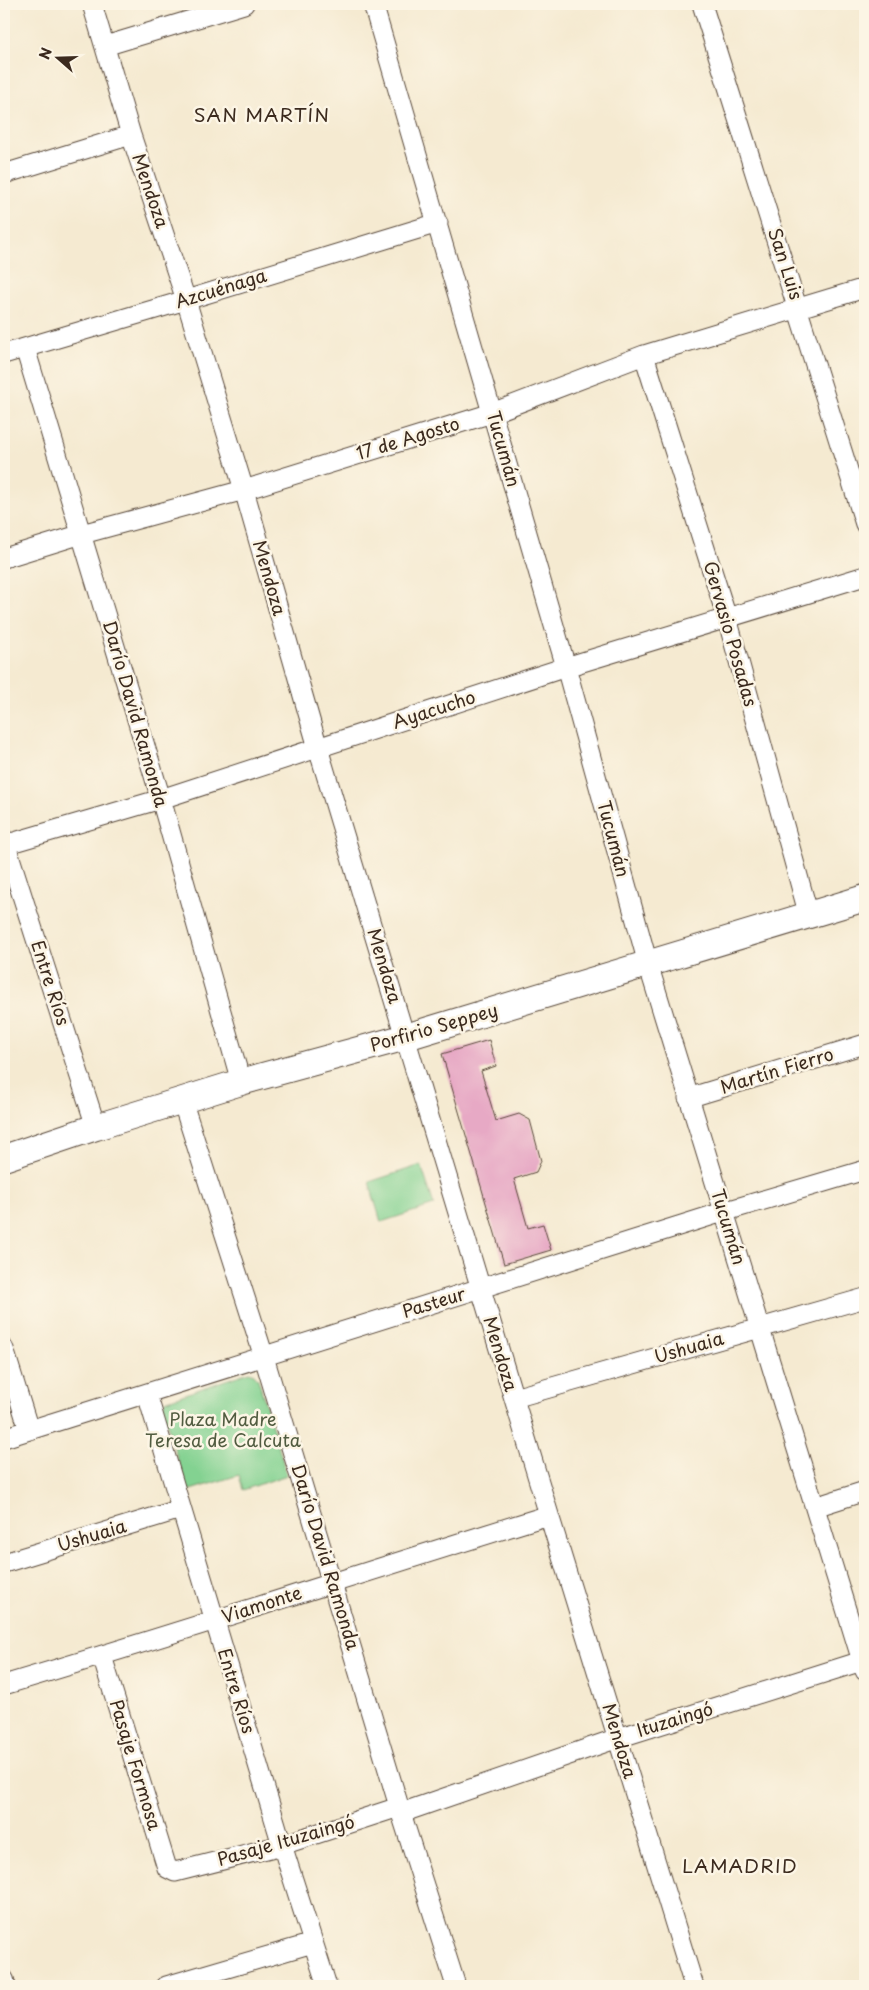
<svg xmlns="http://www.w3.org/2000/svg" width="869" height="1990" font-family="'Playpen Sans',sans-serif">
	<rect width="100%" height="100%" fill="#fcf5e5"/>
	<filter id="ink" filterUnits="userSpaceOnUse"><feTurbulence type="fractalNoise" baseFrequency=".02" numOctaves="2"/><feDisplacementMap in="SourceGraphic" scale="10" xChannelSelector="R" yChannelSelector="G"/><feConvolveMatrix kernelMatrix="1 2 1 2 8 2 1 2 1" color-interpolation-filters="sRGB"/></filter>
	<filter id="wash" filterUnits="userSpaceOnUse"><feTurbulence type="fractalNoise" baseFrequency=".0096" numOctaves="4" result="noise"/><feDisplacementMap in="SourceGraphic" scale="20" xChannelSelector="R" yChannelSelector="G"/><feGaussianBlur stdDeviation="1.12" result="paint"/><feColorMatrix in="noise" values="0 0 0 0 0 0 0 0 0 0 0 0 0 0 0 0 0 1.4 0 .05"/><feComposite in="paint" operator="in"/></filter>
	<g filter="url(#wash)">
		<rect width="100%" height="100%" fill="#f5ead1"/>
		<path fill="#83d291" stroke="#5f7e58" d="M 421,1165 L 434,1205 L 381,1222 L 369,1182 Z
			M 249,1372 L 254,1374 L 258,1379 L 287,1475 L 243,1490 L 239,1475 L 187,1491 L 162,1407 L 165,1401 Z"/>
		<g id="blocks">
			<path fill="#e7a9c5" d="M 489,1040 L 496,1066 L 481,1071 L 496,1121 L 519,1114 L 530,1120 L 541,1161 L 536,1172 L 514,1179 L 528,1228 L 543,1224 L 551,1250 L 504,1264 L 442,1054 Z"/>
		</g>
	</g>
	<g filter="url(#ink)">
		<use href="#blocks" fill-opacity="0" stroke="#574739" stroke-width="1"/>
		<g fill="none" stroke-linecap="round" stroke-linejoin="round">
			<defs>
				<path id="minor" d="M 92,4 L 131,135 L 186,300 L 244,490 L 318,748 L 549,1515 L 694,1986
					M 373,4 L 566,667 L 648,964 L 865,1671
					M 702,4 L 865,524
					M 105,46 L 244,4
					M 4,174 L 131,135
					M 25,348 L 161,799 L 241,1082
					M 4,354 L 186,300 L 438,223
					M 644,355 L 727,618 L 809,916
					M 4,558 L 82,534 L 244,490 L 492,413 L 644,355 L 865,288
					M 4,839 L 96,1127
					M 4,845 L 161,799 L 566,667 L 865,576
					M 688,1098 L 865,1044
					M 182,1100 L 264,1357 L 401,1813 L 456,1986
					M 4,1349 L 29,1430
					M 147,1394 L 282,1845 L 327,1986
					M 514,1398 L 865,1298
					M 4,1438 L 723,1212 L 865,1170
					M 815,1507 L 865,1491
					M 4,1563 L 181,1509
					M 102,1656 L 167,1868 L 175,1872 L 282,1845 L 399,1807
					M 4,1685 C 186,1631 367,1571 549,1515
					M 401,1813 L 618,1738 L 865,1660
					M 4,1979 L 6,1986
					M 166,1986 L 313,1943"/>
				<path id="secondary" d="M 4,1158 L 96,1127 L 241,1082 L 406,1037 L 865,898"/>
			</defs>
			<use href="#minor" stroke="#574739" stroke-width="21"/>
			<use href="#secondary" stroke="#574739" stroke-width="28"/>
			<use href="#minor" stroke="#fff" stroke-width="19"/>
			<use href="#secondary" stroke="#fff" stroke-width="26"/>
		</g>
	</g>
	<g text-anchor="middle" stroke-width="5" stroke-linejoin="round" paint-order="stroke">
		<g font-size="18" fill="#3b2a1e" stroke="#fcf5e5">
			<text transform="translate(150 191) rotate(71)" y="6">Mendoza</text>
			<text transform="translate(785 264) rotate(72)" y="6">San Luis</text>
			<text transform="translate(221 289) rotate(-17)" y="6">Azcuénaga</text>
			<text transform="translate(408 439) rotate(-17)" y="6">17 de Agosto</text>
			<text transform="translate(503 449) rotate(74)" y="6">Tucumán</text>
			<text transform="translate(269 578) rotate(74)" y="6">Mendoza</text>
			<text transform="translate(730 634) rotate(74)" y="6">Gervasio Posadas</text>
			<text transform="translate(434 710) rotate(-18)" y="6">Ayacucho</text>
			<text transform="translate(135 714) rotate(74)" y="6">Darío David Ramonda</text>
			<text transform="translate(613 839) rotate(75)" y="6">Tucumán</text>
			<text transform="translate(384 966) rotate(73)" y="6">Mendoza</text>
			<text transform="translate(50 983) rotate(72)" y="6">Entre Ríos</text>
			<text transform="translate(434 1028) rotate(-16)" y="6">Porfirio Seppey</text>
			<text transform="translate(777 1071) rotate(-17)" y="6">Martín Fierro</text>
			<text transform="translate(728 1227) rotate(73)" y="6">Tucumán</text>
			<text transform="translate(434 1303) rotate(-17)" y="6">Pasteur</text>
			<text transform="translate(689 1348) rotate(-16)" y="6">Ushuaia</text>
			<text transform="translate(500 1354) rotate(73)" y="6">Mendoza</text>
			<text transform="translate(92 1536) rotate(-17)" y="6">Ushuaia</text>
			<text transform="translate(325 1557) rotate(73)" y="6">Darío David Ramonda</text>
			<text transform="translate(262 1605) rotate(-18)" y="6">Viamonte</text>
			<text transform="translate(236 1691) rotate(73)" y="6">Entre Ríos</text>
			<text transform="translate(675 1720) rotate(-17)" y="6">Ituzaingó</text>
			<text transform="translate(619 1741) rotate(73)" y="6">Mendoza</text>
			<text transform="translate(135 1765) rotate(73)" y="6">Pasaje Formosa</text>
			<text transform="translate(286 1841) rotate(-16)" y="6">Pasaje Ituzaingó</text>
		</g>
		<g font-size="18" fill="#515c40" stroke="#fcf5e5">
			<text x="223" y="1426">Plaza Madre<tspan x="223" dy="21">Teresa de Calcuta</tspan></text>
		</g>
		<g font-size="19" letter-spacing="1" fill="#3b2a1e" stroke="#fcf5e5">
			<text x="262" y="122">SAN MARTÍN</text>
			<text x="740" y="1873">LAMADRID</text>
		</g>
	</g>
	<rect width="869" height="1990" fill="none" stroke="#fcf5e5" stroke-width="20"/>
	<g transform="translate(58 58) rotate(290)" stroke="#fcf5e5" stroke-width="4" paint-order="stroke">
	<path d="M0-4L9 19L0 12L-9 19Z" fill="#3b2a1e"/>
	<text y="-8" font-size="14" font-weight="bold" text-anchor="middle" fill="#3b2a1e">N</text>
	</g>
</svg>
